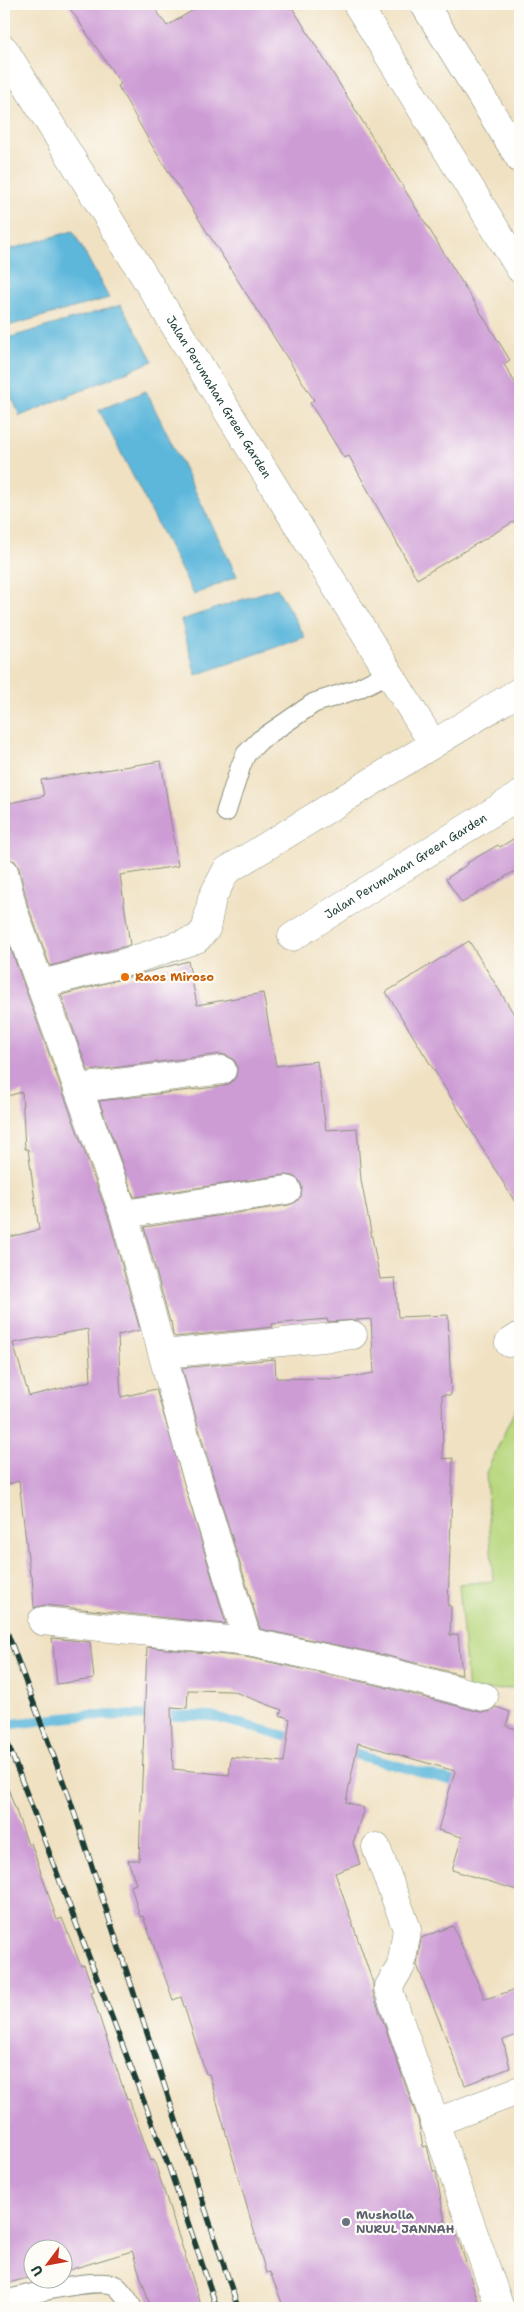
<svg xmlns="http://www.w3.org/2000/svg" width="524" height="2312" font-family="'Shantell Sans',sans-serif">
	<rect width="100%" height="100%" fill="#fdfcf7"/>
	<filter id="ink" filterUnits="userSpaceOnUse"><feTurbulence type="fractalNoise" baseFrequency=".02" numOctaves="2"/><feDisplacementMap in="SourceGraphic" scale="10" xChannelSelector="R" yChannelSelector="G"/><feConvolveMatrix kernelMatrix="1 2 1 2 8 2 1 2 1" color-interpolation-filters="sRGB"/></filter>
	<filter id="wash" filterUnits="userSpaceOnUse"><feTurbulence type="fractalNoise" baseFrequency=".0096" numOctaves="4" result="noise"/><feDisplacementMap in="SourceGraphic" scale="20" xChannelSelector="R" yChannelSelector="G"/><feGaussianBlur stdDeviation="1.12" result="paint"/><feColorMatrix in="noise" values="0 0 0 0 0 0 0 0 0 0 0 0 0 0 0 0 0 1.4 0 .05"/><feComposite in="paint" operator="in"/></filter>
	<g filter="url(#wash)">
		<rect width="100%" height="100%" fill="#f0e1c2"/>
		<path fill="#b8d77e" stroke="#6c8a59" d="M 518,1403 L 520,1406 L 520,1687 L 468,1692 L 459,1584 L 493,1581 L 486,1473 Z"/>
		<path fill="#5db7db" stroke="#3e7a88" d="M 73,231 L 109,298 L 4,327 L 4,251 Z
			M 121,305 L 153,361 L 20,416 L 4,380 L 4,339 Z
			M 146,391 L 237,576 L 194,595 L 99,410 Z
			M 277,588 L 305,637 L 196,675 L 181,620 Z"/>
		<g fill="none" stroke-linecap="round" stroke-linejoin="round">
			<path stroke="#5db7db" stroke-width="10" d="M 4,1725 L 88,1715 L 211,1716 L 300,1740
				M 343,1751 L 464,1784"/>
		</g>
		<g id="blocks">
			<path fill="#cd9cd5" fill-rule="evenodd" d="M 67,4 L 152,4 L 167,26 L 203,4 L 290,4 L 510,360 L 504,364 L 520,391 L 520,518 L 417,579 L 349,456 L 344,458 L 310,403 L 314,400 L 151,144 L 118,86 L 121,84 Z
				M 161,761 L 178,866 L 120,875 L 130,945 L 50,966 L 28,906 L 19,868 L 15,861 L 4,857 L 4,804 L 44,796 L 41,780 Z
				M 520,835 L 520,868 L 462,903 L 446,879 L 468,864 L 467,863 L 498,845 L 500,847 Z
				M 4,930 L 109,1219 L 140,1330 L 118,1335 L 121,1397 L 156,1389 L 226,1624 L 44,1605 L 34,1608 L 32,1575 L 30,1575 L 19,1481 L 4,1485 L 4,1238 L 39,1230 L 28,1149 L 25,1149 L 22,1092 L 4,1097 ZM 88,1329 L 91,1381 L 29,1396 L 13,1343 Z
				M 469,941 L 520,1024 L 520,1210 L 386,992 Z
				M 188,961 L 197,1005 L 263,993 L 276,1066 L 317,1061 L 326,1130 L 357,1128 L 361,1180 L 380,1279 L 395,1278 L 398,1317 L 448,1315 L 451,1395 L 442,1395 L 443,1459 L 453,1458 L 448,1606 L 451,1606 L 450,1635 L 458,1634 L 462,1675 L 384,1655 L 260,1629 L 203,1443 L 182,1368 L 275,1359 L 276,1378 L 338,1379 L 374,1373 L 371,1319 L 328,1322 L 327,1319 L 272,1324 L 273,1327 L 175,1337 L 173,1335 L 171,1321 L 170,1322 L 144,1227 L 289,1205 L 296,1202 L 301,1196 L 302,1187 L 299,1180 L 293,1176 L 285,1175 L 134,1197 L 99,1101 L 224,1086 L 231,1083 L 236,1076 L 237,1068 L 235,1061 L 228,1056 L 220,1054 L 88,1071 L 61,995 Z
				M 52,1638 L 90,1642 L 94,1679 L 57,1684 Z
				M 147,1647 L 246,1657 L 377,1685 L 480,1712 L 489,1712 L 496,1707 L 510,1712 L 506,1726 L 520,1730 L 520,1891 L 452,1870 L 462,1837 L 438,1830 L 455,1771 L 358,1743 L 346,1802 L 364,1808 L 353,1843 L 360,1864 L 335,1873 L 373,1983 L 373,1993 L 418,2120 L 423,2147 L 427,2146 L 433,2171 L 436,2172 L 446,2228 L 454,2225 L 480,2308 L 284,2308 L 270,2272 L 266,2273 L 209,2074 L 206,2074 L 181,1997 L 173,2000 L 143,1916 L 140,1917 L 131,1886 L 136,1884 L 128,1860 L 139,1860 ZM 188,1690 L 232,1691 L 282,1710 L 280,1715 L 290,1719 L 284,1762 L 231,1757 L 229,1775 L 173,1769 L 171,1707 L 187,1708 Z
				M 4,1788 L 8,1788 L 28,1845 L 31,1843 L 57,1920 L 62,1918 L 81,1966 L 84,1965 L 94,1991 L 91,1992 L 127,2100 L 129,2099 L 151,2161 L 154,2160 L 202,2308 L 151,2308 L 132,2251 L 62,2272 L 62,2250 L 32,2250 L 32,2277 L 4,2284 Z
				M 453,1926 L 485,1999 L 520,1988 L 520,2034 L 503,2040 L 510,2068 L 465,2085 L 417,1965 L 421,1938 Z"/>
		</g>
	</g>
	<g filter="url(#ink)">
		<use href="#blocks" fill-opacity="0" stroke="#888f7b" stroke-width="1"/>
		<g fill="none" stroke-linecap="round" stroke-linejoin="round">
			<defs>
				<path id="service" d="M 226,812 L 241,765 L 246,754 L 260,740 L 314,703 L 357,689 L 389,673
					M 4,2301 C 24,2295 99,2276 116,2286 C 121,2290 130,2302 132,2308"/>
				<g id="minor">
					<path d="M 357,4 L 520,269"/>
					<path d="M 424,4 L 520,159"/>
					<path id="s1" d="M 4,49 L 433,744"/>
					<path d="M 4,872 L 13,910 L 124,1214 L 188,1447 L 248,1642"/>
					<path id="s2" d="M 292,937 L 520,795"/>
					<path d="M 41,984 L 124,963 L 197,939 L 206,929 L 212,898 L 226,871 L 520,691"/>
					<path d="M 79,1088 L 222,1070"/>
					<path d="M 124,1214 L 287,1190"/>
					<path d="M 509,1343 L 520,1336"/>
					<path d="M 163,1354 L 353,1335"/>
					<path d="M 42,1621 L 248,1642 L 381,1670 L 484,1697"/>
					<path d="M 376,1847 L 407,1929 L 401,1966 L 388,1988 L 500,2308"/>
					<path d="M 434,2123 L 520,2090"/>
				</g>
			</defs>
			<use href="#service" stroke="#888f7b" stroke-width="21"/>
			<use href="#minor" stroke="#888f7b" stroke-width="29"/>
			<use href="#service" stroke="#fff" stroke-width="19"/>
			<use href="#minor" stroke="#fff" stroke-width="28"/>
			<defs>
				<path id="rail" d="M 4,1624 L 70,1800 L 238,2308
					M 4,1734 L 170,2170 L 217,2308"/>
			</defs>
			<use href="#rail" stroke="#1f3d34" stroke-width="5.5"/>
			<use href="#rail" stroke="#fdfcf7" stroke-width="4" stroke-dasharray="11" stroke-linecap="butt"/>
		</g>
	</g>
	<circle fill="#e8710a" stroke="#fdfcf7" stroke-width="2" cx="125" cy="977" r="5"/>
	<circle fill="#6b7280" stroke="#fdfcf7" stroke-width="2" cx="346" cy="2222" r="5"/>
	<g text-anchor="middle" stroke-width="4.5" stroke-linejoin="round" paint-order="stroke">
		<g font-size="12" fill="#1f3d34" stroke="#fdfcf7">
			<text dy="4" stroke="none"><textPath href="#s1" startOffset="409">Jalan Perumahan Green Garden</textPath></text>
			<text dy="4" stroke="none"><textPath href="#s2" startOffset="134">Jalan Perumahan Green Garden</textPath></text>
		</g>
		<g font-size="12" font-weight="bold" fill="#c56008" stroke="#fdfcf7" text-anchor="start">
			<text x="135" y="981">Raos Miroso</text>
		</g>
		<g font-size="12" font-weight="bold" fill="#5b616d" stroke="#fdfcf7" text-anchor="start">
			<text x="356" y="2219">Musholla<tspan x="356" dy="14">NURUL JANNAH</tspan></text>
		</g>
	</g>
	<rect width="524" height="2312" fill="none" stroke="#fdfcf7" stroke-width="20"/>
	<g transform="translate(48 2264) rotate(238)"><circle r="24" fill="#fdfcf7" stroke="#a4b0a9"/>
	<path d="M0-4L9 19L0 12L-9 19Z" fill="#c8321e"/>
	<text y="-8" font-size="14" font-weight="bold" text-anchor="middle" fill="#1f3d34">U</text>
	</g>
</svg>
